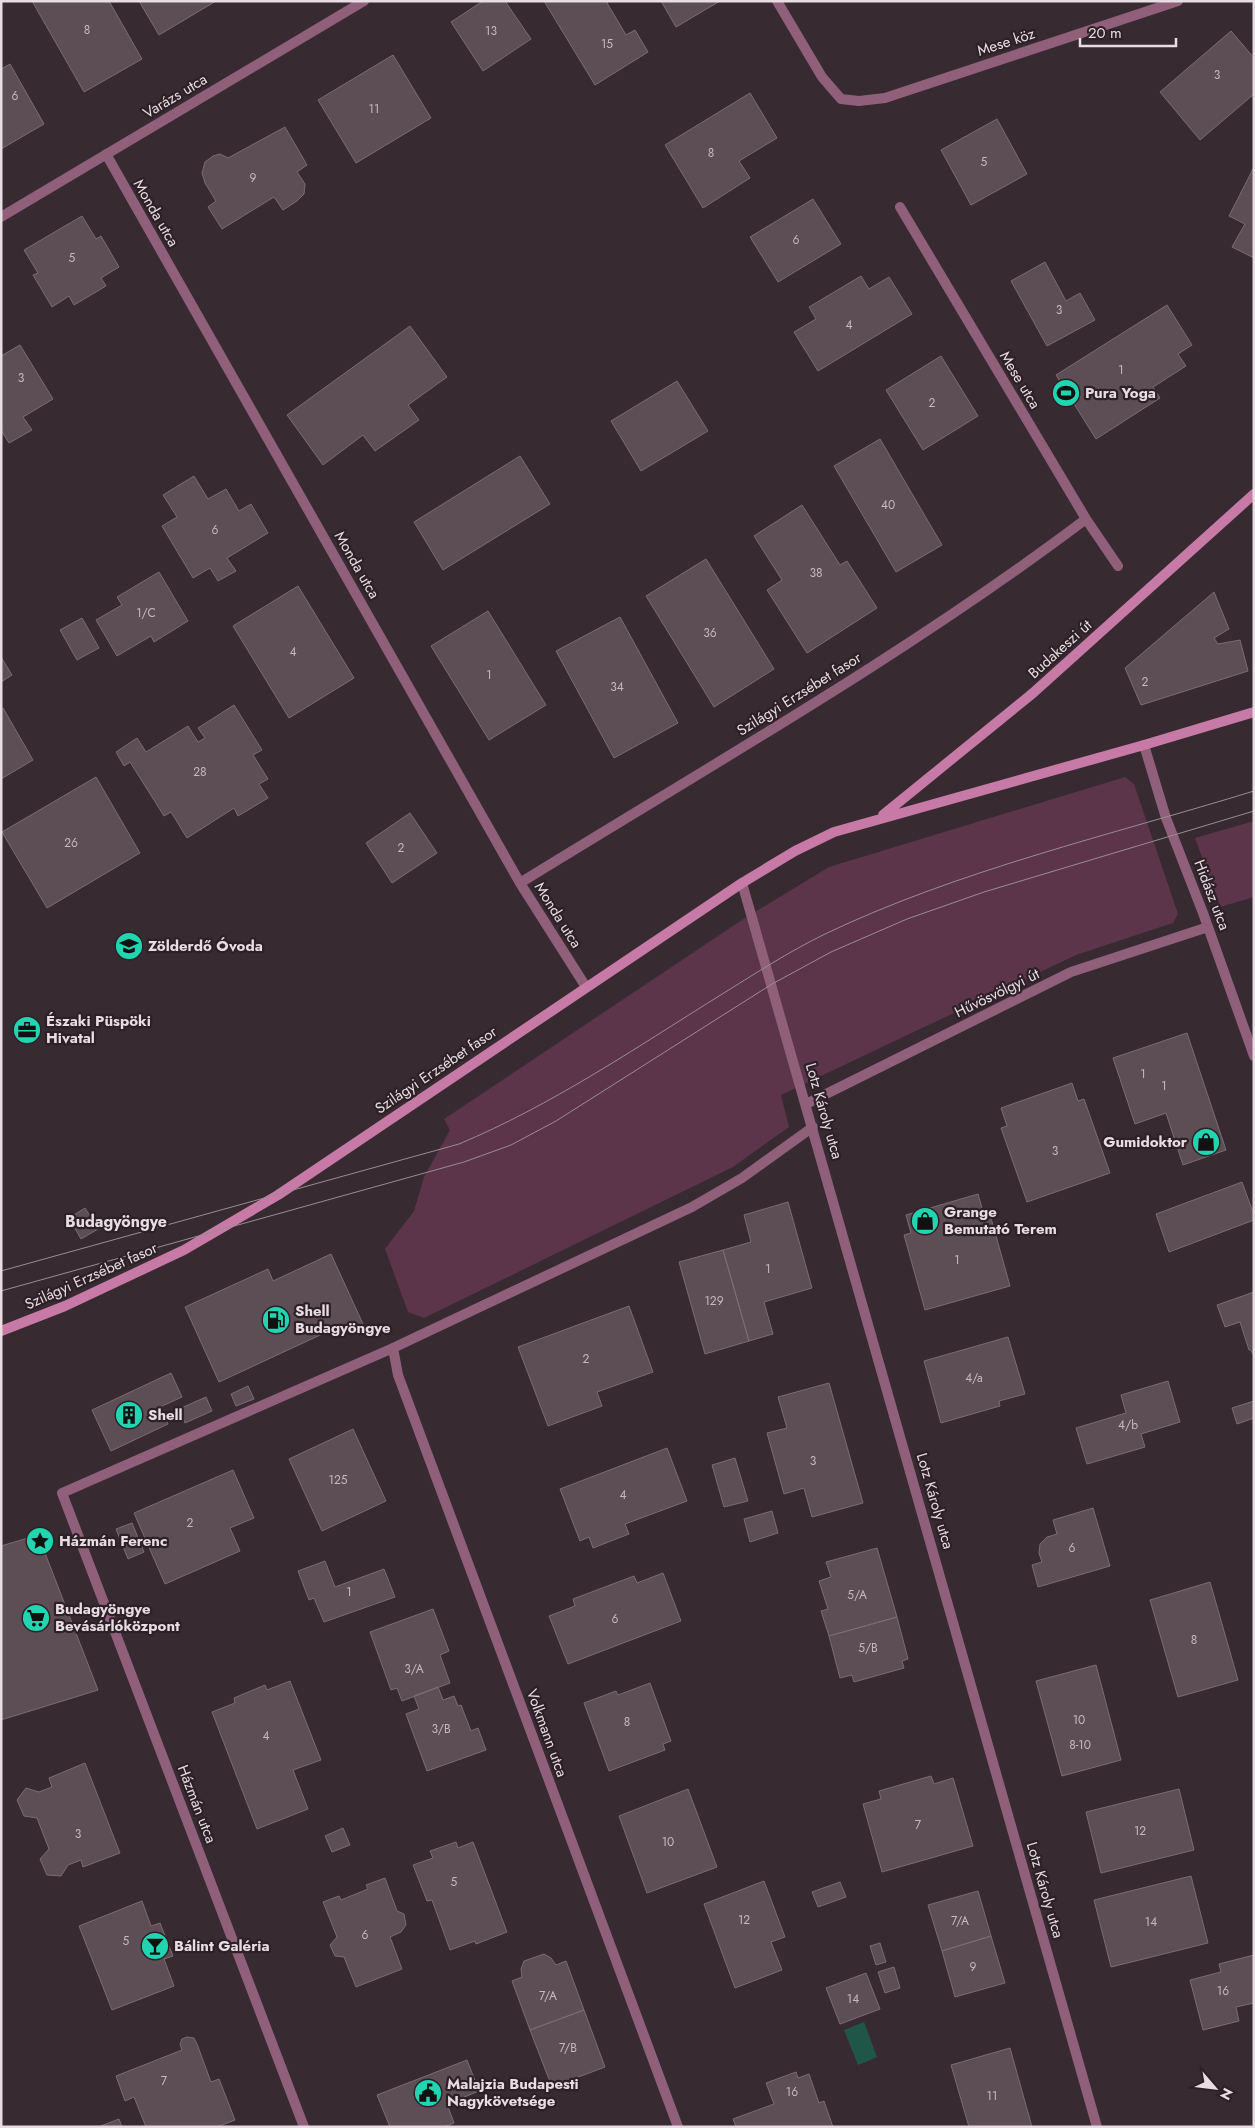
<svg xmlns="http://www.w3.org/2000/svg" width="1255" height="2128" font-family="Jost,sans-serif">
	<rect width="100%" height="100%" fill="#382a31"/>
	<path fill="#5c354b" d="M 1125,777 L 1134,784 L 1178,914 L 1173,923 L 1076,955 L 781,1095 L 789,1127 L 733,1167 L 424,1318 L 408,1312 L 385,1249 L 414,1211 L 424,1177 L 450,1130 L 444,1119 L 745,918 L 829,867 Z
		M 1254,821 L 1254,897 L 1220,907 L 1195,838 Z"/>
	<path fill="#205648" d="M 864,2022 L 877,2057 L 858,2065 L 844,2030 Z"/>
	<path fill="#5d4e56" stroke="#7c6b74" d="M 32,1 L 109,1 L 142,59 L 84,92 Z
		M 139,1 L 216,1 L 159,35 Z
		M 483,1 L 505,1 L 531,39 L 483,71 L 451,22 Z
		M 544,1 L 609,1 L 607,3 L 626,35 L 635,30 L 648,52 L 595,85 Z
		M 661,1 L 720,1 L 676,27 Z
		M 1231,31 L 1254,58 L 1254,94 L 1200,140 L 1160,92 Z
		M 393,55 L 431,118 L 356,163 L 318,100 Z
		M 10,64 L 44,124 L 1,149 L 1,69 Z
		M 750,93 L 777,138 L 739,161 L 750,178 L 703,208 L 665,145 Z
		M 997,119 L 1027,174 L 971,205 L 941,150 Z
		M 285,127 L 307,165 L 297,172 L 305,184 L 304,194 L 297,201 L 283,210 L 274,197 L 222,229 L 208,207 L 216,201 L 205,183 L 202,173 L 205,162 L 213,156 L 220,154 L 228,158 Z
		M 1254,167 L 1254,258 L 1232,247 L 1245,224 L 1229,216 Z
		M 813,199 L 841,244 L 778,282 L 750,237 Z
		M 82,216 L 96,239 L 101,236 L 119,267 L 101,278 L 106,286 L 74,305 L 69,296 L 52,307 L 33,275 L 38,273 L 24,250 Z
		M 1045,262 L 1066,301 L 1080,293 L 1095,320 L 1047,346 L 1011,281 Z
		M 861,276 L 869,289 L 889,277 L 912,314 L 818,371 L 794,332 L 816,319 L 809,307 Z
		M 1167,305 L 1192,345 L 1178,354 L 1186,366 L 1153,387 L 1160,398 L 1096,439 L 1056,375 Z
		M 410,326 L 447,377 L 408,405 L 419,420 L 375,451 L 363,435 L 323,465 L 287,415 Z
		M 20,345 L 53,399 L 23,417 L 32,430 L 9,443 L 1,430 L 1,356 Z
		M 941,356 L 978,416 L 923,450 L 886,390 Z
		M 677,381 L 708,431 L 641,471 L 611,421 Z
		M 880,439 L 942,545 L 896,572 L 834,466 Z
		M 520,456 L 550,504 L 443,570 L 414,522 Z
		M 194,476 L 208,499 L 226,489 L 239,511 L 251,504 L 268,533 L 227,558 L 236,571 L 218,581 L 210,568 L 193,578 L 162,526 L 177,517 L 163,495 Z
		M 802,505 L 840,565 L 847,561 L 877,608 L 807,653 L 767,590 L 782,580 L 754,536 Z
		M 706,559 L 774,669 L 714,707 L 646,596 Z
		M 159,572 L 188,621 L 154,642 L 151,636 L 117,656 L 96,620 L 122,605 L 117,597 Z
		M 298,586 L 354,678 L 289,718 L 233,626 Z
		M 1214,592 L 1229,629 L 1214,638 L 1218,644 L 1240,640 L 1248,671 L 1141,705 L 1125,668 Z
		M 488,611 L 546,705 L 489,740 L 431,646 Z
		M 620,617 L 678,723 L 614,758 L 556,651 Z
		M 82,618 L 99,648 L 77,660 L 60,630 Z
		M 1,657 L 12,675 L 1,682 Z
		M 234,705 L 262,750 L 253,755 L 268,779 L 259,784 L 268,798 L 238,816 L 234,808 L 187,838 L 171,812 L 164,816 L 130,762 L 124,766 L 116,752 L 137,738 L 146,752 L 188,726 L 198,742 L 205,738 L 198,728 Z
		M 3,708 L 33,760 L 1,779 L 1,709 Z
		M 96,777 L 140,853 L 47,908 L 2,832 Z
		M 410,813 L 437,853 L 392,883 L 366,843 Z
		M 1187,1033 L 1226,1150 L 1183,1165 L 1166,1113 L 1135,1124 L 1113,1058 Z
		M 1072,1083 L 1078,1101 L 1084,1099 L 1110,1173 L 1027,1202 L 1001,1128 L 1007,1126 L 1001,1108 Z
		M 1242,1182 L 1254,1215 L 1254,1220 L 1169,1252 L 1156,1214 Z
		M 978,1194 L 983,1212 L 989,1211 L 1010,1286 L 925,1310 L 904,1235 L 911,1233 L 906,1215 Z
		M 788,1202 L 812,1288 L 764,1302 L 773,1334 L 749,1341 L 723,1250 L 751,1242 L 744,1215 Z
		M 85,1208 L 98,1229 L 81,1239 L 69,1218 Z
		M 723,1250 L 749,1341 L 705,1354 L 679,1262 Z
		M 331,1254 L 363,1324 L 335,1337 L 331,1330 L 219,1382 L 185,1307 L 268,1269 L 273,1281 Z
		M 1254,1292 L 1254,1357 L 1251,1350 L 1249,1350 L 1240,1322 L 1225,1327 L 1217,1305 Z
		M 629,1306 L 653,1372 L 597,1392 L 602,1406 L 548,1426 L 518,1347 Z
		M 1008,1337 L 1025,1394 L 999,1401 L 1000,1406 L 941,1423 L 924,1361 Z
		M 171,1373 L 182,1397 L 160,1407 L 168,1424 L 111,1451 L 92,1410 Z
		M 1168,1381 L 1180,1422 L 1141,1434 L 1145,1447 L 1087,1464 L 1076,1428 L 1126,1413 L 1121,1395 Z
		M 829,1383 L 863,1503 L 812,1517 L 804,1488 L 784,1494 L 767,1433 L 787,1428 L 778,1397 Z
		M 248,1386 L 254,1399 L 236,1406 L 231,1394 Z
		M 206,1397 L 212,1411 L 185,1423 L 179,1409 Z
		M 1254,1401 L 1254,1418 L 1237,1424 L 1232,1408 Z
		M 353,1429 L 386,1501 L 322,1531 L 289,1459 Z
		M 667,1448 L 687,1501 L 625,1524 L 629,1534 L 593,1548 L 589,1537 L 580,1541 L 560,1489 Z
		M 735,1458 L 748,1501 L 724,1507 L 712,1465 Z
		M 233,1470 L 254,1518 L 230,1528 L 240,1551 L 165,1584 L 134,1513 Z
		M 1093,1508 L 1110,1566 L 1038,1587 L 1032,1565 L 1042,1562 L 1039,1553 L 1040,1544 L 1047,1537 L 1057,1534 L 1053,1520 Z
		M 772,1511 L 778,1533 L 750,1542 L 744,1519 Z
		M 132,1523 L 144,1552 L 128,1559 L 116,1529 Z
		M 38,1535 L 98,1690 L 1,1720 L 1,1546 Z
		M 877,1548 L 897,1617 L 829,1636 L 821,1611 L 828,1609 L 819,1581 L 831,1577 L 826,1562 Z
		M 325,1561 L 335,1587 L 384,1569 L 395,1597 L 324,1622 L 314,1598 L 309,1600 L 298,1571 Z
		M 663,1573 L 681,1621 L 568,1664 L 549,1616 L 575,1606 L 573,1599 L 634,1576 L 637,1583 Z
		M 1210,1582 L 1238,1680 L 1178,1697 L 1150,1600 Z
		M 433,1609 L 449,1651 L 440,1655 L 450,1683 L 402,1701 L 397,1688 L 391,1690 L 370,1632 Z
		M 897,1617 L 908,1659 L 902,1661 L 904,1668 L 854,1682 L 852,1675 L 840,1678 L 829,1636 Z
		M 1096,1665 L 1121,1760 L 1062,1776 L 1036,1681 Z
		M 290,1681 L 321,1760 L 293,1770 L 308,1809 L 257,1829 L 212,1712 L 235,1703 L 234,1698 L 265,1685 L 267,1690 Z
		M 650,1683 L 671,1741 L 663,1744 L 665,1750 L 609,1771 L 584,1703 L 616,1691 L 618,1695 Z
		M 438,1687 L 443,1700 L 454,1696 L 458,1706 L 461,1705 L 471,1731 L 478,1728 L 486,1750 L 427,1771 L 406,1714 L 419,1709 L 414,1696 Z
		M 85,1763 L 120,1853 L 83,1867 L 81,1860 L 68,1865 L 61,1876 L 47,1875 L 40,1859 L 49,1849 L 37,1818 L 24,1816 L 17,1800 L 26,1788 L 39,1792 L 52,1787 L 49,1778 Z
		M 931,1776 L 934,1784 L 953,1778 L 973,1846 L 882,1872 L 863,1804 L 881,1799 L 879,1791 Z
		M 688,1789 L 717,1867 L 647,1893 L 619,1816 Z
		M 1179,1789 L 1194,1850 L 1101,1873 L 1086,1812 Z
		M 343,1828 L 350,1845 L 332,1852 L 325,1836 Z
		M 456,1842 L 458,1848 L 473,1842 L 507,1932 L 476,1944 L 475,1941 L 450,1950 L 432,1900 L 427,1901 L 413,1865 L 433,1858 L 430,1851 Z
		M 1191,1876 L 1208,1943 L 1111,1967 L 1094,1900 Z
		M 385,1878 L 397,1911 L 404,1914 L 406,1925 L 401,1932 L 390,1937 L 402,1969 L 356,1987 L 344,1957 L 335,1956 L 330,1945 L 337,1937 L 323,1902 L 339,1896 L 341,1900 L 368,1889 L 366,1885 Z
		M 764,1881 L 785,1937 L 771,1942 L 782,1970 L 735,1988 L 704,1904 Z
		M 840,1882 L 846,1897 L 818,1907 L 812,1892 Z
		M 978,1891 L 991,1936 L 942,1951 L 928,1905 Z
		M 142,1901 L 151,1926 L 160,1923 L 173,1956 L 164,1959 L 174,1986 L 112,2010 L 79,1926 Z
		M 991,1936 L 1005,1983 L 955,1997 L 942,1951 Z
		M 880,1943 L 886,1962 L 876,1965 L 870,1946 Z
		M 544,1954 L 551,1958 L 556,1965 L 566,1961 L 584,2010 L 530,2030 L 512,1981 L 522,1977 L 521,1969 L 524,1961 Z
		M 1254,1955 L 1254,2003 L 1236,2007 L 1239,2021 L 1203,2030 L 1190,1980 L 1221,1972 L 1219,1964 Z
		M 894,1967 L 900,1988 L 885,1993 L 878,1972 Z
		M 866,1973 L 880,2009 L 840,2024 L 826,1988 Z
		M 584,2010 L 605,2067 L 552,2087 L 530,2030 Z
		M 187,2037 L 194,2038 L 197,2044 L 211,2082 L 219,2079 L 235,2120 L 217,2127 L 146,2127 L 134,2097 L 125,2101 L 116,2076 L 182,2050 L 180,2044 L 182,2039 Z
		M 1010,2048 L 1032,2127 L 969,2127 L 951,2065 Z
		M 467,2060 L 479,2091 L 447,2104 L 454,2123 L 444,2127 L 390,2127 L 377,2095 Z
		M 796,2072 L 798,2078 L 809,2074 L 819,2103 L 824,2101 L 833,2127 L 736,2127 L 733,2119 L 774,2104 L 766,2083 Z
		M 119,2119 L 122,2127 L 98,2127 Z"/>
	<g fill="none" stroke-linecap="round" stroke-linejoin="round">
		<path stroke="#90607b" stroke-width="10" d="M 777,1 L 822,77 L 841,99 L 859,101 L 885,98 L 1178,1
			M 106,154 L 520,883 L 586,987
			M 900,207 L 1086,519 L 1118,566
			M 1,217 L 364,1
			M 1144,745 L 1166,818 L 1203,913 L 1254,1056
			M 520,883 C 711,765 907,654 1086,519
			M 742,883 L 1097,2127
			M 806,1104 L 1071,972 L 1208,927
			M 393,1348 L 398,1375 L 678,2127
			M 304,2127 L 62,1493 L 393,1348 L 692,1207 L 742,1178 L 813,1127"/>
		<path stroke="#c77aa6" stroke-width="10" d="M 883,815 L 1033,693 L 1254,494
			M 1,1331 L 65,1306 L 184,1250 L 278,1195 L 742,883 L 795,851 L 834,832 L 1144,745 L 1254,712"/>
		<path stroke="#998d93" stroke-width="1" d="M 1,1271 L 459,1144 C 552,1105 634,1049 719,996 C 753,975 788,952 825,934 C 959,870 1111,835 1254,791
			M 1,1291 L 464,1162 L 511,1145 L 556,1121 L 772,984 L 831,952 L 907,919 L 984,892 L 1254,811"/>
	</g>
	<defs>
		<symbol id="stadium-disc" viewBox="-11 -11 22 22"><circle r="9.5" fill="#20d5b0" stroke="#2e2027"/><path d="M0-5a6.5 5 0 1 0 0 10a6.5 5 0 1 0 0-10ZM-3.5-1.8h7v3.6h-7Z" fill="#111"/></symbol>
		<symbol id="school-disc" viewBox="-11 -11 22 22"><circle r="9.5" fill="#20d5b0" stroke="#2e2027"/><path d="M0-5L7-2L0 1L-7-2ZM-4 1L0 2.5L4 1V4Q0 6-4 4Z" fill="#111"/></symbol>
		<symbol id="office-disc" viewBox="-11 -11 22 22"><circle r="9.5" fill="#20d5b0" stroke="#2e2027"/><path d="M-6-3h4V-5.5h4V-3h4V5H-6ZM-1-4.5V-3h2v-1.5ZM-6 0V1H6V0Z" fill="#111"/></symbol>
		<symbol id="shop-disc" viewBox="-11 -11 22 22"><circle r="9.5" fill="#20d5b0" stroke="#2e2027"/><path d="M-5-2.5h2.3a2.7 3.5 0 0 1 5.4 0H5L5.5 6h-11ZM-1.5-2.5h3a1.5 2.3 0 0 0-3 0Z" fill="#111"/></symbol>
		<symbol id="fuel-disc" viewBox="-11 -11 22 22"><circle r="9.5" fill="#20d5b0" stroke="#2e2027"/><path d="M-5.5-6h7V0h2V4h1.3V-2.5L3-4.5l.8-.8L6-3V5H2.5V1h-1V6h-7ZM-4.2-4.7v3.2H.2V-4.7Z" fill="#111"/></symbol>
		<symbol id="building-disc" viewBox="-11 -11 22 22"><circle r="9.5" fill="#20d5b0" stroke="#2e2027"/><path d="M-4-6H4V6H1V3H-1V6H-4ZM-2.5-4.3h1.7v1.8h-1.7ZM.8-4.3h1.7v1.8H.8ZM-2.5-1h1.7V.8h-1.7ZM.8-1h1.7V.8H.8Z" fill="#111"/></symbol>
		<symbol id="sight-disc" viewBox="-11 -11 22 22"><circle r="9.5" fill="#20d5b0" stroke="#2e2027"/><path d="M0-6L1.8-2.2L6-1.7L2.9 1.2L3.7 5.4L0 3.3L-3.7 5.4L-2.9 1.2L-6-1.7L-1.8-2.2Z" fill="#111"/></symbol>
		<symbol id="supermarket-disc" viewBox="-11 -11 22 22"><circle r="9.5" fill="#20d5b0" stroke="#2e2027"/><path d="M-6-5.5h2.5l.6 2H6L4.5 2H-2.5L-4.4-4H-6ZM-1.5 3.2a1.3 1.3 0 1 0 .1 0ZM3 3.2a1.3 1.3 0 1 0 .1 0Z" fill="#111"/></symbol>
		<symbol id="bar-disc" viewBox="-11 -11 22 22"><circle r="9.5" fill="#20d5b0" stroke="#2e2027"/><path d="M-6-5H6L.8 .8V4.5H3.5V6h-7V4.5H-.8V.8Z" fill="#111"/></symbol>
		<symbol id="civic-disc" viewBox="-11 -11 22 22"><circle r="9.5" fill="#20d5b0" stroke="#2e2027"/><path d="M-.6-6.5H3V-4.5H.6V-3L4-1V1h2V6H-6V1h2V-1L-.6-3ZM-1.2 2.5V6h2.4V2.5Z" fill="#111"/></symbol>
	</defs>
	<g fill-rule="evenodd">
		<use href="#stadium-disc" x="1050" y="377" width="32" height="32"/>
		<use href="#school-disc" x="113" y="930" width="32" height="32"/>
		<use href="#office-disc" x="11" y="1014" width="32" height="32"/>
		<use href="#shop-disc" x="1190" y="1126" width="32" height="32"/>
		<use href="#shop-disc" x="909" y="1205" width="32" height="32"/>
		<use href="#fuel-disc" x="260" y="1304" width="32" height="32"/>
		<use href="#building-disc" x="113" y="1399" width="32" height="32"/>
		<use href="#sight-disc" x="24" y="1525" width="32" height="32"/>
		<use href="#supermarket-disc" x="20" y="1602" width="32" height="32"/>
		<use href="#bar-disc" x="139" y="1930" width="32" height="32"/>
		<use href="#civic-disc" x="412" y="2077" width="32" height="32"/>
	</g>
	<g text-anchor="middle" stroke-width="4.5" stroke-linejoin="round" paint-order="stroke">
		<g font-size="12" fill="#c4b9bf">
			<text x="87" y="34">8</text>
			<text x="491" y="35">13</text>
			<text x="607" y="48">15</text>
			<text x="1217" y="79">3</text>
			<text x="15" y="100">6</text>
			<text x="374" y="113">11</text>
			<text x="711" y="157">8</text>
			<text x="984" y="166">5</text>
			<text x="253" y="182">9</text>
			<text x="796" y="244">6</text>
			<text x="72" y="262">5</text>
			<text x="1059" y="314">3</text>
			<text x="849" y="329">4</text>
			<text x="1121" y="374">1</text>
			<text x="21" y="382">3</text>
			<text x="932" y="407">2</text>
			<text x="888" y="509">40</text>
			<text x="215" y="534">6</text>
			<text x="816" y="577">38</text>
			<text x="146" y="617">1/C</text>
			<text x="710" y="637">36</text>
			<text x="293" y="656">4</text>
			<text x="489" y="679">1</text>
			<text x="1145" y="686">2</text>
			<text x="617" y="691">34</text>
			<text x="200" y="776">28</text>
			<text x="71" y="847">26</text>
			<text x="401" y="852">2</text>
			<text x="1143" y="1078">1</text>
			<text x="1164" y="1090">1</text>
			<text x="1055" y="1155">3</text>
			<text x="957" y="1264">1</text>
			<text x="768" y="1273">1</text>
			<text x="714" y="1305">129</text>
			<text x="586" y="1363">2</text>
			<text x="974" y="1382">4/a</text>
			<text x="1128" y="1429">4/b</text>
			<text x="813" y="1465">3</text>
			<text x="338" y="1484">125</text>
			<text x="623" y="1499">4</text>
			<text x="190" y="1527">2</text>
			<text x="1072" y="1552">6</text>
			<text x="349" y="1596">1</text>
			<text x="857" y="1599">5/A</text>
			<text x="615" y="1623">6</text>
			<text x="1194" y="1644">8</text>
			<text x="868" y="1652">5/B</text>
			<text x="414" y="1673">3/A</text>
			<text x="1079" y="1724">10</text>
			<text x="627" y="1726">8</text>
			<text x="441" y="1733">3/B</text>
			<text x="266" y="1740">4</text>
			<text x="1080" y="1749">8-10</text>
			<text x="918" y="1829">7</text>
			<text x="1140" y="1835">12</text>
			<text x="78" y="1838">3</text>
			<text x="668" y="1846">10</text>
			<text x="454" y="1886">5</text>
			<text x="744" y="1924">12</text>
			<text x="960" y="1925">7/A</text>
			<text x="1151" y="1926">14</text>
			<text x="365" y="1939">6</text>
			<text x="126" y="1945">5</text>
			<text x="973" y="1971">9</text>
			<text x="1223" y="1995">16</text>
			<text x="548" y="2000">7/A</text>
			<text x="853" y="2003">14</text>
			<text x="568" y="2052">7/B</text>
			<text x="164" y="2085">7</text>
			<text x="792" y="2096">16</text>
			<text x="992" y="2100">11</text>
		</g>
		<g font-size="15" fill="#e7dde2" stroke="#2e2027">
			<text transform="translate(1006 42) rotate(-18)" y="5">Mese köz</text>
			<text transform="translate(175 96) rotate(-31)" y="5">Varázs utca</text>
			<text transform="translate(156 213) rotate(60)" y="5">Monda utca</text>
			<text transform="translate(1020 380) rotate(59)" y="5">Mese utca</text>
			<text transform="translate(357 565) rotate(60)" y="5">Monda utca</text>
			<text transform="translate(1060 649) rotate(-42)" y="5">Budakeszi út</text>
			<text transform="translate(799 694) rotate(-32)" y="5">Szilágyi Erzsébet fasor</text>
			<text transform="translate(1212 895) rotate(69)" y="5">Hidász utca</text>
			<text transform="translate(558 915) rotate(58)" y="5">Monda utca</text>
			<text transform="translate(997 993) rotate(-26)" y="5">Hűvösvölgyi út</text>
			<text transform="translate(436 1070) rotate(-34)" y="5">Szilágyi Erzsébet fasor</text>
			<text transform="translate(824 1111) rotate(74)" y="5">Lotz Károly utca</text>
			<text transform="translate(91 1276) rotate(-24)" y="5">Szilágyi Erzsébet fasor</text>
			<text transform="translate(935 1501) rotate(74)" y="5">Lotz Károly utca</text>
			<text transform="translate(547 1733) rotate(70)" y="5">Volkmann utca</text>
			<text transform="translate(197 1804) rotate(69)" y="5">Házmán utca</text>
			<text transform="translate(1045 1890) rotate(74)" y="5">Lotz Károly utca</text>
		</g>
		<g font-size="15" font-weight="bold" fill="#e7dde2" stroke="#2e2027" text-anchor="start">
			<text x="1085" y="398">Pura Yoga</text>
			<text x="148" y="951">Zölderdő Óvoda</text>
			<text x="46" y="1026">Északi Püspöki<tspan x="46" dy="17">Hivatal</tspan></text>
			<text x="1187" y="1147" text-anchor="end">Gumidoktor</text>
			<text x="944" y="1217">Grange<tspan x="944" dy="17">Bemutató Terem</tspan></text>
			<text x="295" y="1316">Shell<tspan x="295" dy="17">Budagyöngye</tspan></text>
			<text x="148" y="1420">Shell</text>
			<text x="59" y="1546">Házmán Ferenc</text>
			<text x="55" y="1614">Budagyöngye<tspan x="55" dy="17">Bevásárlóközpont</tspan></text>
			<text x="174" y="1951">Bálint Galéria</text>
			<text x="447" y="2089">Malajzia Budapesti<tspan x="447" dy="17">Nagykövetsége</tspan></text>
		</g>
		<g font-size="16" font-weight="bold" fill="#e7dde2" stroke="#2e2027">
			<text x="116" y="1227">Budagyöngye</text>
		</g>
	</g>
	<rect width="1255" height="2128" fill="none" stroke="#e7dde2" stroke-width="5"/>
	<g transform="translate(1215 2088) rotate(118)" stroke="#2e2027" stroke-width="4" paint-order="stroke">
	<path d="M0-4L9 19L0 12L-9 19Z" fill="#e7dde2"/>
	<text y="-8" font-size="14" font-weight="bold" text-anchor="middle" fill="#e7dde2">N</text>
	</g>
	<path d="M1080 38v8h96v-8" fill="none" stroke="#e7dde2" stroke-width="2.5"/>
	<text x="1088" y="38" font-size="15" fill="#e7dde2" stroke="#2e2027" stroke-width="4" paint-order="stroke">20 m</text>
</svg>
